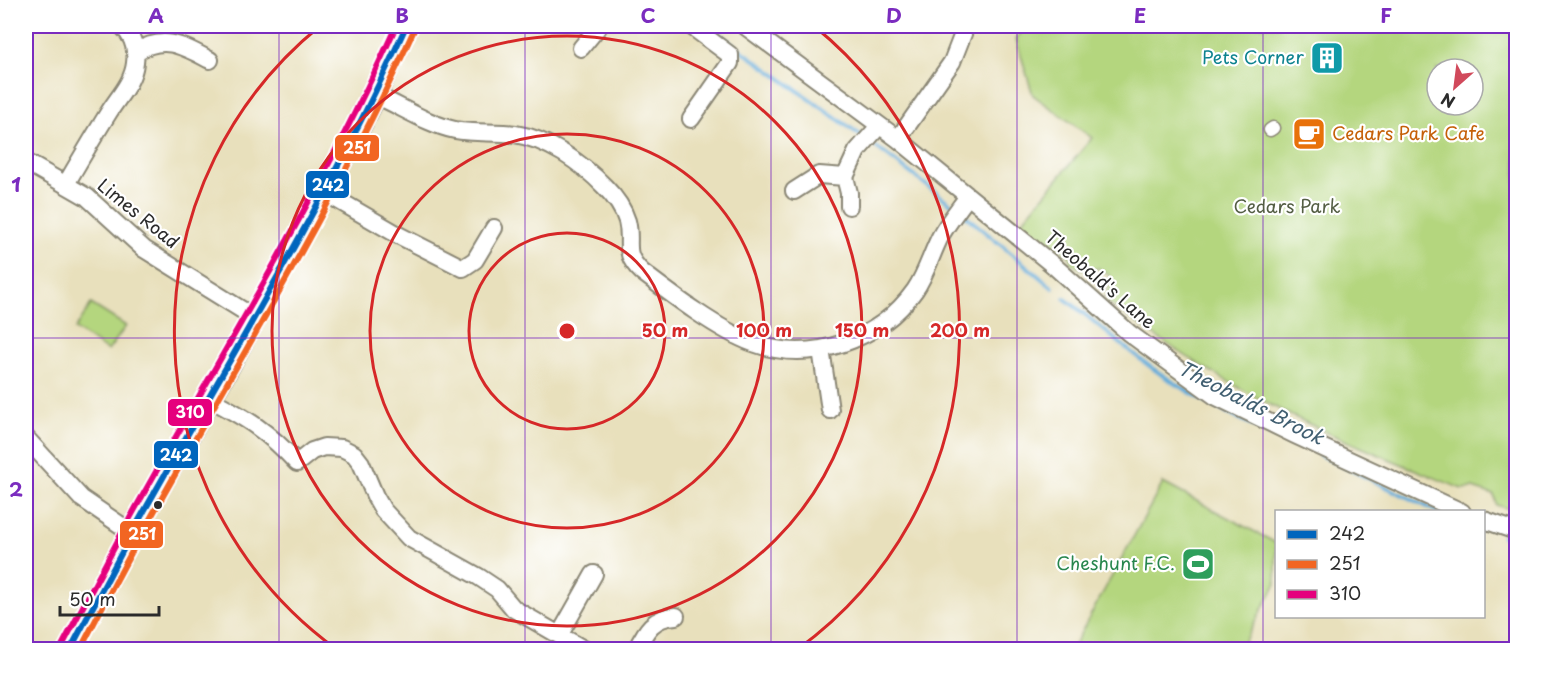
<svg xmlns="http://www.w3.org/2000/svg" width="1542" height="675" font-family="'Playpen Sans',sans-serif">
	<rect width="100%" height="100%" fill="#fff"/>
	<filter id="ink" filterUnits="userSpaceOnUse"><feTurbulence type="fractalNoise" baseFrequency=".0167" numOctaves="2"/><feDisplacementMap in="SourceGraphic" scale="12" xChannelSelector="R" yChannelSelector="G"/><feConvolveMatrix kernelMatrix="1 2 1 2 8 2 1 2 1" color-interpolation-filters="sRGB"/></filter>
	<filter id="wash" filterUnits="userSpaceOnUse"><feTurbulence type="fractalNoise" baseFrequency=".008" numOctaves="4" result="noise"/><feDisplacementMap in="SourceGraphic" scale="24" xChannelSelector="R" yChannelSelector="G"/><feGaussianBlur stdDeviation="1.35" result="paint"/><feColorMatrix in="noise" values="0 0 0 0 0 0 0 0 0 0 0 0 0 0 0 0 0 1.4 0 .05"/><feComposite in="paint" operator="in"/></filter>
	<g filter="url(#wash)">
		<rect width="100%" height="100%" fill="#e8e0bc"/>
		<path fill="#b4d67e" stroke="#708054" stroke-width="1.5" fill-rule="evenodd" d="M 1027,26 L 1516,26 L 1516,511 L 1496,505 L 1494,495 L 1473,488 L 1462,489 C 1416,470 1371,452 1326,432 C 1249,397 1176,353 1109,303 L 1106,295 L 1112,279 L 1107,273 L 1098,268 C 1086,273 1081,270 1070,262 L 1071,258 L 1057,246 L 1049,247 L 1020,224 L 1092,138 L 1033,95 L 1016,39 ZM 1437,69 L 1473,69 L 1473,105 L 1437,105 Z
			M 91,304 L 126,326 L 108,351 L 75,329 Z
			M 1163,483 L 1276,543 L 1276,584 L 1240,649 L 1072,649 Z"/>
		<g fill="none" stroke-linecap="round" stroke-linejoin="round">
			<path stroke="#62acda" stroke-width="4" d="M 707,26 L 863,137
				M 876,147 L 955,207
				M 961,212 L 1053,288
				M 1064,298 C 1097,323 1128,352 1162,375 C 1204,403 1250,424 1297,445
				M 1320,455 L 1438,512
				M 1503,536 L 1516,540"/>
		</g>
	</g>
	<g filter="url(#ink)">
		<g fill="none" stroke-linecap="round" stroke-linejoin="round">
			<defs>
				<path id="pedestrian" d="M 1270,130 L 1273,128"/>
				<path id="minor" d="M 691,26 L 730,55 L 730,63 L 691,119
					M 745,26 L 898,139 L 1053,265 L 1129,333 L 1215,396 L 1295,435 L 1462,512
					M 581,48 L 599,26
					M 136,52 C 164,34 183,46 210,60
					M 375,95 C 401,106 427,124 455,130 C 475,134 495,131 515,134 C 548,139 582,163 605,187 C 614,196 623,208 627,221 C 633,244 621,252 642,272 C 672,295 718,330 753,343 C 811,364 879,341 915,290 C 926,274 931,255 940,237 C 948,222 959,209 968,196
					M 898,139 L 952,62 L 966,26
					M 26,162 L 87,197 L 144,249 L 255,318
					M 845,177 L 857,151 L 879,126
					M 66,184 C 80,160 94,136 109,112 C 119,96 133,82 135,63 C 137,48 133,36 122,26
					M 794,191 L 819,175 L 845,177 L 849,193 L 849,206
					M 324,192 L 400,236 L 463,268 L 475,260 L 494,228
					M 821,349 L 830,410
					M 210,399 C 246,418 269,432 297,463 L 312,451 L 324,447 L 342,448 L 354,454 L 361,463 L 375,496 L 383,510 L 409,538 L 479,577 L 497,589 L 514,609 L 585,650
					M 26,438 L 81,498 L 132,533
					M 1484,520 L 1516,531
					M 560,634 L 594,574
					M 636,650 C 646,630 653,617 676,616"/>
				<path id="secondary" d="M 70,650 L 132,533 L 227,368 L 347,150 L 375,95 L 406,26"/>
			</defs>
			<use href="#pedestrian" stroke="#8a8674" stroke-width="15"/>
			<use href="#minor" stroke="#8a8674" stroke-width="20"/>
			<use href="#secondary" stroke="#8a8674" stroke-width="26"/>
			<use href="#pedestrian" stroke="#fff" stroke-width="12"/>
			<use href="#minor" stroke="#fff" stroke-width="16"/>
			<use href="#secondary" stroke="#f9e7c3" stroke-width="22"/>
			<defs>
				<path id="bus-1" d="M 70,650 C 91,611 111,572 132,533 C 225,365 327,202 406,26"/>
				<path id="bus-2" d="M 80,650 C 100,612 119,574 140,537 C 233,369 335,205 414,30"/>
				<path id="bus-3" d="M 62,646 C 83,607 103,568 124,529 C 216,362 318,200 396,26"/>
			</defs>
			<use href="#bus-1" stroke="#fff" stroke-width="10"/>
			<use href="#bus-2" stroke="#fff" stroke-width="10"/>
			<use href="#bus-3" stroke="#fff" stroke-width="10"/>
			<use href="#bus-1" stroke="#0065bd" stroke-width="6"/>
			<use href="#bus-2" stroke="#f26522" stroke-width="6"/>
			<use href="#bus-3" stroke="#e5007d" stroke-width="6"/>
		</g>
	</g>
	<path fill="none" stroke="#7b2cbf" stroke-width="1.5" stroke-opacity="0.55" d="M 279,26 L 279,650M 525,26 L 525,650M 771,26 L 771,650M 1017,26 L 1017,650M 1263,26 L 1263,650M 26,338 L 1516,338"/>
	<g fill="none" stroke="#d62828" stroke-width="3">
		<circle cx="567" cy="331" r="98"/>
		<circle cx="567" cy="331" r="197"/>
		<circle cx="567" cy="331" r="295"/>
		<path d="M336 649A393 393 0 0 1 320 26M814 26A393 393 0 0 1 798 649"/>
	</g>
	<defs>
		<symbol id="building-square" viewBox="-11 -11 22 22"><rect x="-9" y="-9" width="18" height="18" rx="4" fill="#0f9aa8" stroke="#fff"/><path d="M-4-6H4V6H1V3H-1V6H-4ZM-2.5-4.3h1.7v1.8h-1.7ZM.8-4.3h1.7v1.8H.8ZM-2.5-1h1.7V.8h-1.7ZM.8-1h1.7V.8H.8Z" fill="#fff"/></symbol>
		<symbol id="cafe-square" viewBox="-11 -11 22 22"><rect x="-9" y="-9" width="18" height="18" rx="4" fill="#e8710a" stroke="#fff"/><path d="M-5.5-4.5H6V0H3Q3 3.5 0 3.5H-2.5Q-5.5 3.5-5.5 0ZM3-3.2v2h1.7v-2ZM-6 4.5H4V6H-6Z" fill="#fff"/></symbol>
		<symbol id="stadium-square" viewBox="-11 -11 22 22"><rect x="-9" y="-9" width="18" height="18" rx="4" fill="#2e9e5b" stroke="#fff"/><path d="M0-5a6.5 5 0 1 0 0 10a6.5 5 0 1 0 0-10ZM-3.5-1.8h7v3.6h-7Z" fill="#fff"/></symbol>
	</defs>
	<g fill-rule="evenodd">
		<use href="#building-square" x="1308" y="39" width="38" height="38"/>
		<use href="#cafe-square" x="1290" y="115" width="38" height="38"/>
		<use href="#stadium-square" x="1179" y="545" width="38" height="38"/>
	</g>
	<circle fill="#2b2b2b" stroke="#fff" stroke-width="2" cx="158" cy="505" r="5"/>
	<g text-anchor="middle" stroke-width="4.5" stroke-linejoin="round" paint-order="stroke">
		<g font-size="18" fill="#0d838f" stroke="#fff" text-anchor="end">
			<text x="1304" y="64">Pets Corner</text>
		</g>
		<g font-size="18" fill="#c56008" stroke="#fff" text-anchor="start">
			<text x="1332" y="140">Cedars Park Cafe</text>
		</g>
		<g font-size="18" fill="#545e44" stroke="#fff">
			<text x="1287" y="213">Cedars Park</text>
		</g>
		<g font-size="18" fill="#2b2b2b" stroke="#fff">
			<text transform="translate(138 214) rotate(39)" y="6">Limes Road</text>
			<text transform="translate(1100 280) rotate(41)" y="6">Theobald's Lane</text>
		</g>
		<g font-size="18" fill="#27864d" stroke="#fff" text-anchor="end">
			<text x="1175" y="570">Cheshunt F.C.</text>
		</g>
		<g font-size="20" font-style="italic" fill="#415f71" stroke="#fff">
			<text transform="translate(1251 403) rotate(27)" y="7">Theobalds Brook</text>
		</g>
	</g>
	<circle cx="567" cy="331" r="9" fill="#d62828" stroke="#fff" stroke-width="3"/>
	<g font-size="18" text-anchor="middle" font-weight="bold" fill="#d62828" stroke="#fff" stroke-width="4.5" stroke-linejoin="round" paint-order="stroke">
		<text x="665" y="337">50 m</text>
		<text x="764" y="337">100 m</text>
		<text x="862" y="337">150 m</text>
		<text x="960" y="337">200 m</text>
	</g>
	<g stroke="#fff" stroke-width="2">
		<rect x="334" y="134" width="46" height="28" rx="6" fill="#f26522"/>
		<rect x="305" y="170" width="45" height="29" rx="6" fill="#0065bd"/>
		<rect x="167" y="398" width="46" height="29" rx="6" fill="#e5007d"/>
		<rect x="153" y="440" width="46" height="29" rx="6" fill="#0065bd"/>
		<rect x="119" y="520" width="45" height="29" rx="6" fill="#f26522"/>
	</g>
	<g font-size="16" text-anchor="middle" font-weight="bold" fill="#fff">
		<text x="357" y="154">251</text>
		<text x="328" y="191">242</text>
		<text x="190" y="418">310</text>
		<text x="176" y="461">242</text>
		<text x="142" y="540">251</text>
	</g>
	<rect width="1542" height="675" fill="none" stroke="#fff" stroke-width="66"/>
	<rect x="1275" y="510" width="210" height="108" fill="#ffffff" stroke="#aaaaaa" stroke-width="1.5"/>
	<rect x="1287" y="530" width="30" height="9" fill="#0065bd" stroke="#aaaaaa" stroke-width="1.5"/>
	<text x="1329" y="540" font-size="18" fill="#2b2b2b">242</text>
	<rect x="1287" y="560" width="30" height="9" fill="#f26522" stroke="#aaaaaa" stroke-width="1.5"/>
	<text x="1329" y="570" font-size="18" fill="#2b2b2b">251</text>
	<rect x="1287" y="590" width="30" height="9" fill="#e5007d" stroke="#aaaaaa" stroke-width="1.5"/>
	<text x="1329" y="600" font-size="18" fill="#2b2b2b">310</text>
	<g transform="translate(1455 87) rotate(208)"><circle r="28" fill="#ffffff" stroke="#aaaaaa" stroke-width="1.5"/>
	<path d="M0-4.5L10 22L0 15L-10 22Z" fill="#d1495b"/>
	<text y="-9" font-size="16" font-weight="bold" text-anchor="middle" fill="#2b2b2b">N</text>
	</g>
	<path d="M60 606v9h99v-9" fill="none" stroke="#2b2b2b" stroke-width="3"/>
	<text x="69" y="606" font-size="18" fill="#2b2b2b" stroke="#ffffff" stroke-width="4.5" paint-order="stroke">50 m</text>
	<rect x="33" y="33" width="1476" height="609" fill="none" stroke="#7b2cbf" stroke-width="2"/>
	<g font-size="20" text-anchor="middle" font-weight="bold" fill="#7b2cbf">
		<text x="156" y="23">A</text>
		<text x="402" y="23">B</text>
		<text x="648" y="23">C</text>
		<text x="894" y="23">D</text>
		<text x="1140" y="23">E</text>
		<text x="1386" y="23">F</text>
		<text x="16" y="192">1</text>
		<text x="16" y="497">2</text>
	</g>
</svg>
